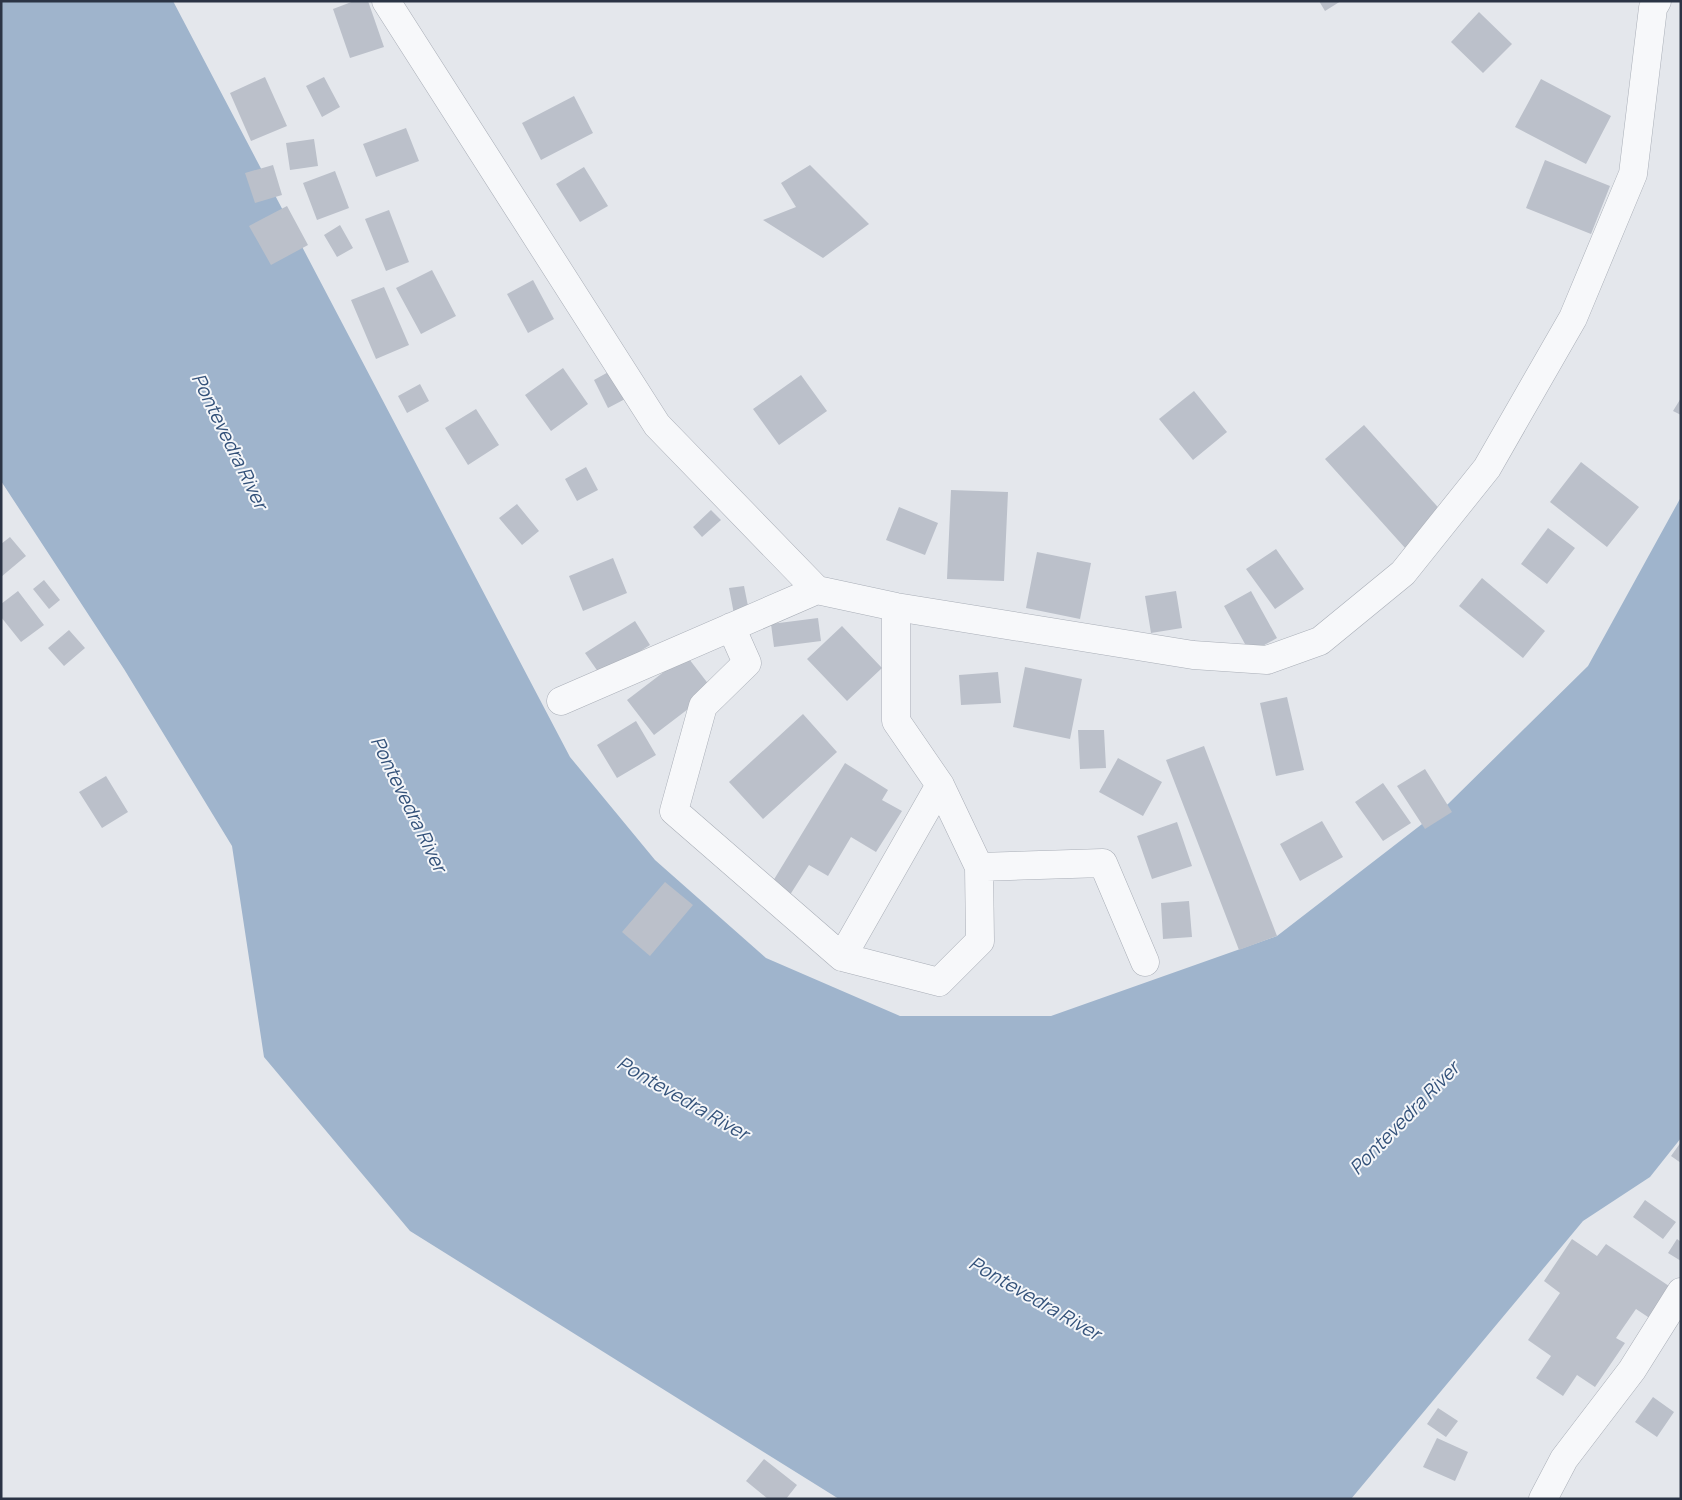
<svg xmlns="http://www.w3.org/2000/svg" width="1682" height="1500" font-family="Manrope,sans-serif">
	<rect width="100%" height="100%" fill="#e4e7ec"/>
	<path fill="#9fb4cc" d="M 1,1 L 173,1 L 570,757 L 655,860 L 766,958 L 900,1016 L 1051,1016 L 1277,936 L 1448,804 L 1588,666 L 1681,497 L 1681,1138 L 1650,1177 L 1583,1221 L 1351,1499 L 839,1499 L 410,1231 L 264,1057 L 232,846 L 124,669 L 1,481 Z"/>
	<path fill="#bbc0ca" d="M 354,1 L 368,1 L 384,47 L 350,58 L 333,9 Z
		M 1319,1 L 1341,1 L 1325,11 Z
		M 1479,12 L 1512,44 L 1483,73 L 1451,42 Z
		M 265,77 L 287,126 L 251,141 L 230,93 Z
		M 324,77 L 340,107 L 322,117 L 306,86 Z
		M 1541,79 L 1611,116 L 1586,164 L 1515,127 Z
		M 574,96 L 593,133 L 541,160 L 522,123 Z
		M 406,128 L 419,161 L 376,177 L 363,144 Z
		M 314,139 L 318,166 L 290,170 L 286,143 Z
		M 1545,160 L 1610,186 L 1591,234 L 1526,208 Z
		M 273,165 L 282,195 L 255,203 L 245,173 Z
		M 810,165 L 869,224 L 823,258 L 763,220 L 796,207 L 781,183 Z
		M 584,167 L 608,206 L 580,222 L 556,184 Z
		M 335,171 L 349,208 L 317,220 L 303,183 Z
		M 287,206 L 308,245 L 271,265 L 249,226 Z
		M 389,210 L 409,262 L 386,271 L 365,219 Z
		M 340,225 L 353,248 L 337,257 L 324,235 Z
		M 432,270 L 456,316 L 421,334 L 396,288 Z
		M 533,280 L 554,319 L 528,333 L 507,294 Z
		M 384,287 L 409,345 L 376,359 L 351,300 Z
		M 563,368 L 588,404 L 551,431 L 525,395 Z
		M 612,370 L 627,398 L 608,408 L 594,380 Z
		M 801,375 L 827,411 L 779,445 L 753,409 Z
		M 420,384 L 429,401 L 407,413 L 398,396 Z
		M 1194,391 L 1227,432 L 1193,460 L 1159,419 Z
		M 1681,398 L 1681,415 L 1673,411 Z
		M 476,409 L 499,445 L 468,465 L 445,428 Z
		M 1364,425 L 1445,515 L 1406,549 L 1325,459 Z
		M 1581,462 L 1639,507 L 1607,547 L 1550,502 Z
		M 586,467 L 598,490 L 577,501 L 565,479 Z
		M 951,490 L 1008,492 L 1004,581 L 947,579 Z
		M 517,504 L 539,531 L 522,545 L 499,518 Z
		M 899,507 L 938,523 L 925,555 L 886,540 Z
		M 711,510 L 721,520 L 702,537 L 693,527 Z
		M 1548,528 L 1575,548 L 1547,584 L 1521,564 Z
		M 10,537 L 26,556 L 1,577 L 1,544 Z
		M 1276,549 L 1304,589 L 1275,609 L 1246,569 Z
		M 1037,552 L 1091,563 L 1080,619 L 1026,608 Z
		M 613,558 L 627,593 L 583,611 L 569,576 Z
		M 1482,578 L 1545,631 L 1523,658 L 1459,606 Z
		M 44,580 L 60,600 L 49,609 L 33,589 Z
		M 744,586 L 749,611 L 734,614 L 729,588 Z
		M 18,591 L 44,625 L 21,642 L 1,617 L 1,604 Z
		M 1176,591 L 1182,628 L 1151,633 L 1145,596 Z
		M 1251,591 L 1277,638 L 1250,653 L 1224,606 Z
		M 818,618 L 821,641 L 774,647 L 771,624 Z
		M 635,621 L 650,645 L 601,676 L 585,653 Z
		M 842,626 L 882,668 L 847,701 L 807,659 Z
		M 69,630 L 85,648 L 64,666 L 48,648 Z
		M 686,655 L 713,690 L 654,735 L 627,700 Z
		M 1025,667 L 1082,679 L 1070,739 L 1013,727 Z
		M 998,672 L 1001,703 L 961,705 L 959,675 Z
		M 1287,697 L 1304,770 L 1276,776 L 1260,703 Z
		M 803,714 L 837,752 L 763,819 L 729,782 Z
		M 636,721 L 656,755 L 617,778 L 597,745 Z
		M 1078,730 L 1104,730 L 1106,768 L 1080,769 Z
		M 1204,746 L 1277,936 L 1239,950 L 1166,760 Z
		M 1118,758 L 1162,782 L 1143,816 L 1099,792 Z
		M 845,763 L 888,790 L 882,800 L 902,811 L 876,852 L 851,837 L 828,876 L 809,865 L 788,898 L 770,886 Z
		M 1425,769 L 1452,812 L 1425,829 L 1397,786 Z
		M 106,776 L 128,812 L 102,828 L 79,792 Z
		M 1383,783 L 1411,823 L 1383,841 L 1355,802 Z
		M 1322,821 L 1343,857 L 1300,881 L 1280,844 Z
		M 1177,822 L 1192,866 L 1152,879 L 1137,836 Z
		M 665,882 L 693,905 L 650,956 L 622,932 Z
		M 1189,901 L 1192,937 L 1163,939 L 1161,903 Z
		M 1681,1142 L 1681,1163 L 1671,1156 Z
		M 1645,1200 L 1676,1222 L 1663,1239 L 1633,1217 Z
		M 1572,1239 L 1597,1256 L 1606,1244 L 1672,1288 L 1651,1319 L 1636,1309 L 1616,1338 L 1625,1343 L 1595,1387 L 1577,1375 L 1563,1396 L 1536,1378 L 1551,1356 L 1528,1340 L 1560,1293 L 1544,1281 Z
		M 1677,1239 L 1681,1242 L 1681,1261 L 1668,1253 Z
		M 1653,1397 L 1674,1412 L 1657,1437 L 1635,1422 Z
		M 1438,1408 L 1458,1421 L 1446,1437 L 1427,1424 Z
		M 1437,1438 L 1468,1452 L 1455,1481 L 1423,1467 Z
		M 764,1459 L 797,1485 L 786,1499 L 768,1499 L 746,1481 Z"/>
	<g fill="none" stroke-linecap="round" stroke-linejoin="round">
		<defs>
			<path id="street" d="M 386,1 L 657,425 L 817,590 L 896,607 L 1193,655 L 1267,660 L 1320,641 L 1403,573 L 1487,468 L 1573,318 L 1633,174 L 1653,8 L 1657,1
				M 896,607 L 896,721 L 940,785 L 979,867 L 1103,863 L 1145,962
				M 731,627 L 747,663 L 703,706 L 674,811 L 842,957 L 939,982 L 980,941 L 979,867
				M 561,701 L 817,590
				M 842,957 L 940,785
				M 1543,1499 L 1564,1459 L 1632,1370 L 1681,1292"/>
		</defs>
		<use href="#street" stroke="#a9aeb7" stroke-width="29"/>
		<use href="#street" stroke="#f7f8fa" stroke-width="28"/>
	</g>
	<g text-anchor="middle" stroke-width="4" stroke-linejoin="round" paint-order="stroke">
		<g font-size="19" font-style="italic" fill="#34527a" stroke="#f4f6f9">
			<text transform="translate(230 441) rotate(64)" y="7">Pontevedra River</text>
			<text transform="translate(409 804) rotate(64)" y="7">Pontevedra River</text>
			<text transform="translate(683 1098) rotate(30)" y="7">Pontevedra River</text>
			<text transform="translate(1404 1118) rotate(-46)" y="7">Pontevedra River</text>
			<text transform="translate(1035 1298) rotate(30)" y="7">Pontevedra River</text>
		</g>
	</g>
	<rect width="1682" height="1500" fill="none" stroke="#2b3445" stroke-width="5"/>
</svg>
